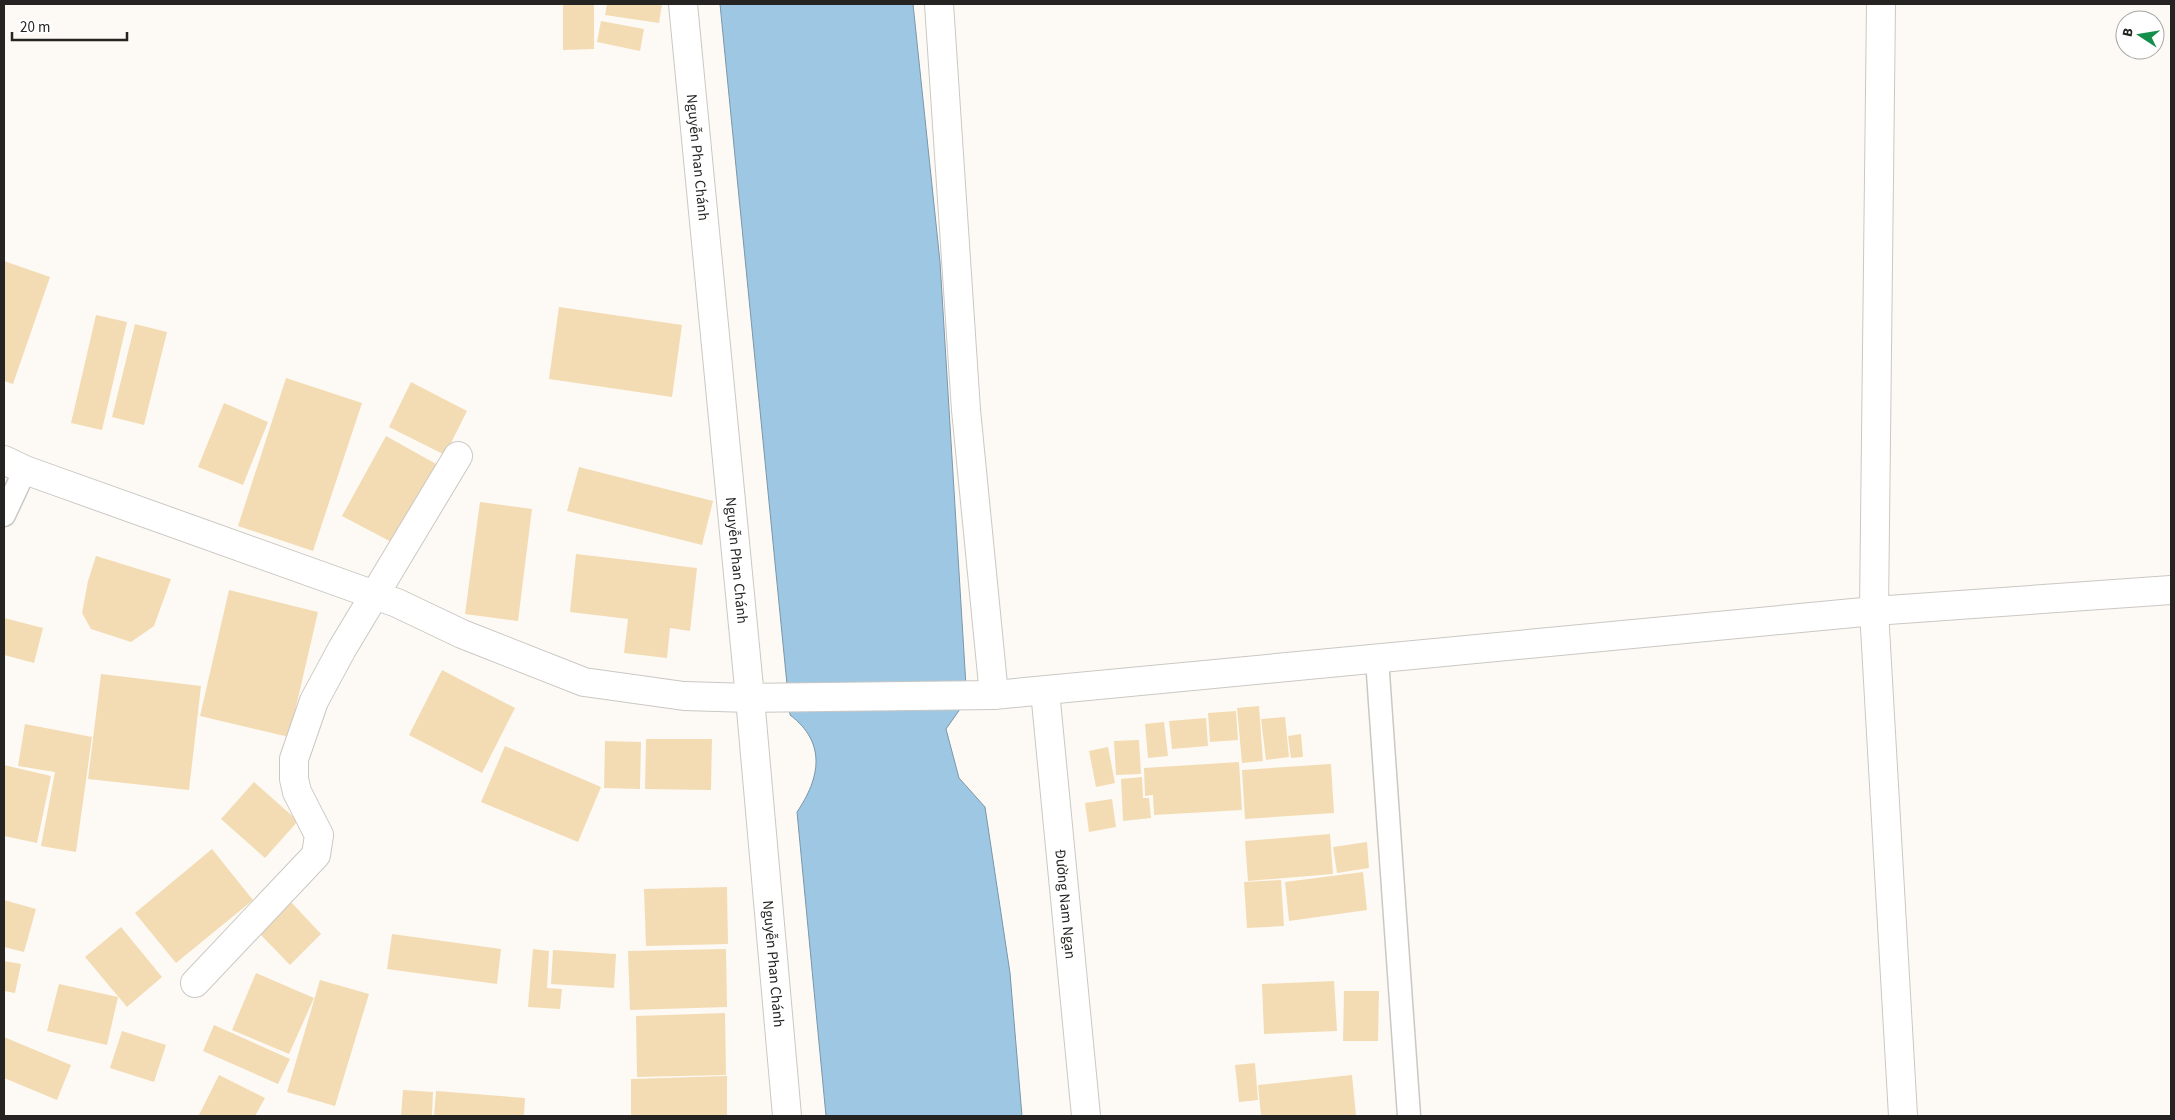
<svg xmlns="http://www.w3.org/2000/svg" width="2175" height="1120" font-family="'Source Sans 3',sans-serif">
	<rect width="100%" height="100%" fill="#fdfaf5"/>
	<path fill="#9ec7e3" stroke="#7a96a9" d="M 720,4 L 913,4 L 940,262 L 966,686 L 965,702 L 946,729 L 959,778 L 985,807 L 1010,973 L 1022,1116 L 826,1116 L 797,812 C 820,778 827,743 790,715 Z"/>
	<path fill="#f3dcb3" d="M 594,4 L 594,49 L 563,50 L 563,5 Z
		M 607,4 L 662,4 L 659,23 L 605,15 Z
		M 601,21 L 644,29 L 640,51 L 597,42 Z
		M 4,261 L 50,277 L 13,384 L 4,381 Z
		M 559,307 L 682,325 L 672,397 L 549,379 Z
		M 96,315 L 127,322 L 102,430 L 71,423 Z
		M 135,324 L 167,332 L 144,425 L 112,417 Z
		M 286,378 L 362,403 L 313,551 L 238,526 Z
		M 411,382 L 467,411 L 445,455 L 389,427 Z
		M 224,403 L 268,422 L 243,485 L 198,467 Z
		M 386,436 L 438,465 L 395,544 L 342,516 Z
		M 579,467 L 713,501 L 702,545 L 567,511 Z
		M 480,502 L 532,509 L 518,621 L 465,614 Z
		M 576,554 L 697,568 L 690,631 L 670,628 L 667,658 L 624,653 L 628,619 L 570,612 Z
		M 96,556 L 171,579 L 154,626 L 131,642 L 91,629 L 82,613 L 88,581 Z
		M 229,590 L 318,612 L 289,737 L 200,716 Z
		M 4,618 L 43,628 L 34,663 L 4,655 Z
		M 442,670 L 515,708 L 482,773 L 409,735 Z
		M 101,674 L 201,686 L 189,790 L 88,779 Z
		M 1259,706 L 1263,761 L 1242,763 L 1237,708 Z
		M 1236,711 L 1238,740 L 1210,742 L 1208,713 Z
		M 1285,717 L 1289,757 L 1266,760 L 1261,719 Z
		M 1206,718 L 1208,746 L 1172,749 L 1169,721 Z
		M 1164,722 L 1168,756 L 1148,758 L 1145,724 Z
		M 25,724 L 92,737 L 76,852 L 41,846 L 55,772 L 18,766 Z
		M 1301,734 L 1303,757 L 1291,758 L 1288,736 Z
		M 646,739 L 712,739 L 711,790 L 645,789 Z
		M 1139,740 L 1141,774 L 1116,775 L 1114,741 Z
		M 605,741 L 641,742 L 640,789 L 604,788 Z
		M 505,746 L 601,787 L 578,842 L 481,802 Z
		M 1108,747 L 1115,783 L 1096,787 L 1089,751 Z
		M 1239,762 L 1242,810 L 1154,815 L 1153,795 L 1145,796 L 1144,768 Z
		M 1331,764 L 1334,813 L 1245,819 L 1242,770 Z
		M 4,765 L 51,776 L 37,843 L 4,836 Z
		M 1142,777 L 1143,798 L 1149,798 L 1151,818 L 1123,821 L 1121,779 Z
		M 254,782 L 298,821 L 265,858 L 221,819 Z
		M 1112,799 L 1116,827 L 1089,832 L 1085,803 Z
		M 1330,834 L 1333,874 L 1248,881 L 1245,841 Z
		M 1367,842 L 1369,868 L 1337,873 L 1333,847 Z
		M 212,849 L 253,900 L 176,963 L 135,913 Z
		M 1363,872 L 1367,910 L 1289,921 L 1285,882 Z
		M 1281,880 L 1284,926 L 1247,928 L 1244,882 Z
		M 727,887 L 728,944 L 646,946 L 644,889 Z
		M 4,900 L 36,909 L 24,952 L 4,947 Z
		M 291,902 L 321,934 L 290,965 L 259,933 Z
		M 121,927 L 162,977 L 127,1007 L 85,957 Z
		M 392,934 L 501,949 L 497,984 L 387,969 Z
		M 533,949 L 549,951 L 547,988 L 562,989 L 560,1009 L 528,1007 Z
		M 726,949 L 727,1007 L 630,1010 L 628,951 Z
		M 553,950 L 616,954 L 614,988 L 551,984 Z
		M 4,961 L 21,964 L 15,993 L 4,991 Z
		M 256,973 L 314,998 L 289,1054 L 232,1030 Z
		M 320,980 L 369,994 L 335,1106 L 287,1092 Z
		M 1334,981 L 1337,1031 L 1264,1034 L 1262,984 Z
		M 59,984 L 118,997 L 107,1045 L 47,1031 Z
		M 1344,991 L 1379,991 L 1378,1041 L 1343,1041 Z
		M 725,1013 L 726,1075 L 637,1077 L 636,1016 Z
		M 214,1025 L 290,1059 L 278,1084 L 203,1051 Z
		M 122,1031 L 166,1045 L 154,1082 L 110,1068 Z
		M 4,1037 L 71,1065 L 57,1100 L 4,1078 Z
		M 1255,1063 L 1258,1100 L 1239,1102 L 1235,1065 Z
		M 219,1075 L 265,1098 L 255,1116 L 199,1115 Z
		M 1352,1075 L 1356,1116 L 1261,1116 L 1258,1085 Z
		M 727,1076 L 727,1116 L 631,1116 L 631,1079 Z
		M 403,1090 L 433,1092 L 432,1116 L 401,1116 Z
		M 436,1091 L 525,1098 L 524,1116 L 434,1116 Z"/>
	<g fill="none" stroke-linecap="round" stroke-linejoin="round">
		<defs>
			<path id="service" d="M 4,515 L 25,470
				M 1377,659 L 1409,1116"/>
			<g id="minor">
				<path id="s1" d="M 683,4 L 750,698 L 787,1116"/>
				<path d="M 939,4 L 966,410 L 994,695"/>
				<path d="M 1881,4 L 1874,611 L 1903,1116"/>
				<path d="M 4,460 L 25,470 L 397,603 L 462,634 L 584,682 L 684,696 L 750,698 L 994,695 L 1874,611 L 2171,590"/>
				<path id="s2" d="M 1045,691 L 1086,1116"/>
				<path d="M 195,983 L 316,855 L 319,835 L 297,792 L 294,779 L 294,759 L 314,701 L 342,649 L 458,456"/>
			</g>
		</defs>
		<use href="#service" stroke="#cbc8c4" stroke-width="25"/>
		<use href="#minor" stroke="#cbc8c4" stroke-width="30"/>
		<use href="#service" stroke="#fff" stroke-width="22"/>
		<use href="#minor" stroke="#fff" stroke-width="28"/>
	</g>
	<g text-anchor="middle" stroke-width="4" stroke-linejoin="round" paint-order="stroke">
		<g font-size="15" fill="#252422" stroke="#fff">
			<text dy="5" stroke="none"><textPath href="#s1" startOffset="154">Nguyễn Phan Chánh</textPath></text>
			<text dy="5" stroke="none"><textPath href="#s1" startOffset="559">Nguyễn Phan Chánh</textPath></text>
			<text dy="5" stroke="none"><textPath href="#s2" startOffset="214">Đường Nam Ngạn</textPath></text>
			<text dy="5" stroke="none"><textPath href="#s1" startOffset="964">Nguyễn Phan Chánh</textPath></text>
		</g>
	</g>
	<rect width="2175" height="1120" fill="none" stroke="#252422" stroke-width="10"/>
	<g transform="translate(2140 35) rotate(282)"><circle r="24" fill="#ffffff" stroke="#a8a7a7"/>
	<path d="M0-4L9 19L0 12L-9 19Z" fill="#138f4b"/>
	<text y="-8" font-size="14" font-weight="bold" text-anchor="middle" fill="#252422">B</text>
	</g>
	<path d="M12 32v8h115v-8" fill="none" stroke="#252422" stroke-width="2.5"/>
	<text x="20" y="32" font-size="15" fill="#252422" stroke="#ffffff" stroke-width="4" paint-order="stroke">20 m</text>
</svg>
